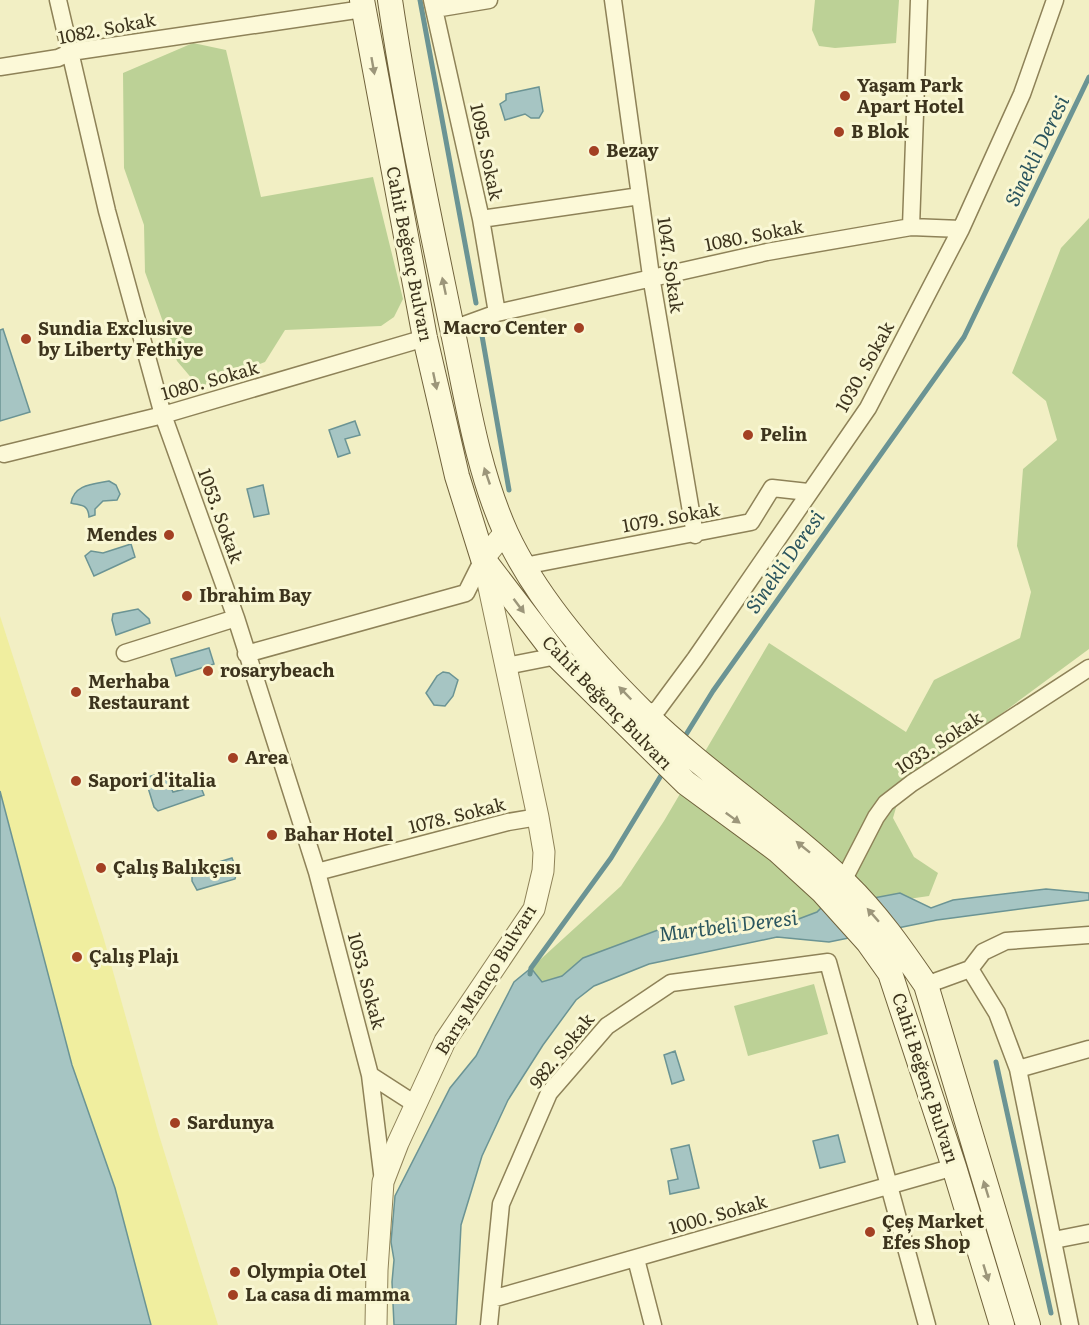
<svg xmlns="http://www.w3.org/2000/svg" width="1089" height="1325" font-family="Literata,serif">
	<rect width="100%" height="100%" fill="#f2efc4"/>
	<path fill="#bcd196" d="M 815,0 L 899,0 L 896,43 L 835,48 L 819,46 L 812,30 Z
		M 193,43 L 226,50 L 261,197 L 373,177 L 403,299 L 394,317 L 381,326 L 285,330 L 265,362 L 199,387 L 177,361 L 145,272 L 144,225 L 124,168 L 123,73 Z
		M 1089,218 L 1089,649 L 902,787 L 893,818 L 914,857 L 938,873 L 929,896 L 817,912 L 788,923 L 763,919 L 658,930 L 583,958 L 562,976 L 542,982 L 531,968 L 621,886 L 664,821 L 769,643 L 906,732 L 934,680 L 1020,638 L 1031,592 L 1017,546 L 1023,469 L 1057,440 L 1046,401 L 1012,373 L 1061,248 Z
		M 814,984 L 828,1034 L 748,1056 L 734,1006 Z"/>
	<path fill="#f0ee9f" d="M 0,616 L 103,936 L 159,1135 L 218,1325 L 151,1325 L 115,1188 L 72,1065 L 0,791 Z"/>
	<path fill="#a6c5c3" stroke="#6b9494" stroke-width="1.5" d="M 539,87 L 543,111 L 539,118 L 531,118 L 525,114 L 505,120 L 500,104 L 506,100 L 506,94 Z
		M 3,329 L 30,412 L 0,421 L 0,330 Z
		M 355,421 L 360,435 L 345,439 L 350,453 L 338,457 L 329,430 Z
		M 109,481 L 116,485 L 120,494 L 117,500 L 103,501 L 95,509 L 95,515 L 89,517 C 88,504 82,506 71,503 C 74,484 94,484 109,481 Z
		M 263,485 L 269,514 L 254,517 L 247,489 Z
		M 131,544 L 135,557 L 94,576 L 85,556 L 91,551 L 103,553 Z
		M 138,609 L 149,619 L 150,623 L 116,635 L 112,620 L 113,614 Z
		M 209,648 L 214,664 L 176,676 L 171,659 Z
		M 443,672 L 449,673 L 458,680 L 453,696 L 445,706 L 434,705 L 426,693 L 437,676 Z
		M 164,772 L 173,792 L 200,785 L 204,795 L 158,811 L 154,807 L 145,778 Z
		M 0,791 L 72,1065 L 115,1188 L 151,1325 L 0,1325 Z
		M 232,858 L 237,871 L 235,879 L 197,890 L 192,881 L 192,870 Z
		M 1046,889 L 1089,893 L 1089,900 L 937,920 L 829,942 L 777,937 L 649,964 L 594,986 L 576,1000 L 543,1045 L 508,1100 L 482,1156 L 461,1225 L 456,1325 L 394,1325 L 392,1282 L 394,1260 L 391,1242 L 395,1196 L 450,1088 L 476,1056 L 514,982 L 531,968 L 542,982 L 562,976 L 583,958 L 658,930 L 734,920 L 763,919 L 788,923 L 817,912 L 821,908 L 900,893 L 931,908 L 953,900 Z
		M 675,1051 L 684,1080 L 672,1084 L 664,1055 Z
		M 838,1135 L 845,1162 L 820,1168 L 813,1141 Z
		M 689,1145 L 699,1188 L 670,1194 L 668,1181 L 678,1179 L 671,1149 Z"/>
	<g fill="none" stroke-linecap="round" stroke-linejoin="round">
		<path stroke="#6b9494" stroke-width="5" d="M 420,0 L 476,303
			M 481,330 L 509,490
			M 682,741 L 713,691 L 964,337 L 1089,77
			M 530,974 L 531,968 L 611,858 L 665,769
			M 996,1062 L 1051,1313"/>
		<defs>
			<path id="minor" d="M 58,0 L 107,211 L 163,415 L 236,618 L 317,872 L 370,1075 L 383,1181
				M 432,0 L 481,219 L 497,313
				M 613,0 L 651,276 L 695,535
				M 435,9 L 489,0
				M 0,67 L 58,58 L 71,52 L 363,9
				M 481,219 L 640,196
				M 911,227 L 919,0
				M 453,329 L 497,313 L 767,252 L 911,227 L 961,229
				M 4,454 L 163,415 L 425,338
				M 524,566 L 751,522 L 772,488 L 808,492
				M 125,653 L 236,618
				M 246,654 L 466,593 L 483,559
				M 506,666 L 557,656
				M 646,715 L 658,709 L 695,659 L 868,408 L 961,229 L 1022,94 L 1055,0
				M 317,872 L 508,822 L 538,817
				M 843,881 L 876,817 L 886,803 L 912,783 L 1089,668
				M 970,969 L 997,1013 L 1018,1069 L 1070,1325
				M 926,985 L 970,969 L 983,952 L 1006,941 L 1089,935
				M 1018,1069 L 1089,1049
				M 370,1075 L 415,1104
				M 1054,1240 L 1089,1233
				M 636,1259 L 653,1325
				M 492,1299 L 954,1167
				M 489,1325 L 501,1204 L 549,1093 L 607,1026 L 671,983 L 828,962 L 927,1325"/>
			<path id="tertiary" d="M 376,1325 L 377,1270 L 383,1182 L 398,1143 L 445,1041 L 534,909 L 543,871 L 544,852 L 538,817 L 483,559 L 506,531"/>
			<path id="secondary" d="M 362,0 L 425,338 L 457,476 L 483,559 L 557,656 L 686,783 L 777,850 L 823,892 L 868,942 L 890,973 L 954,1167 L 1002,1325
				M 390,0 C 406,108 429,216 451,323 C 466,393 476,466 506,533 C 537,600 592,662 645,714 C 708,775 783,823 846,884 C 877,914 902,950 926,985 L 1028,1325"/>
		</defs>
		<use href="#minor" stroke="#8e8258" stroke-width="19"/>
		<use href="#tertiary" stroke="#8e8258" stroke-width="23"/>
		<use href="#secondary" stroke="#70623b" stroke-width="26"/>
		<use href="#minor" stroke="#fcf9d8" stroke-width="16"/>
		<use href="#tertiary" stroke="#fcf9d8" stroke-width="21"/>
		<use href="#secondary" stroke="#fcf9d8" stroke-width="24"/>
	</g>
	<defs><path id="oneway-solid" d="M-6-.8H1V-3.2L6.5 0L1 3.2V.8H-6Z" transform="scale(1.5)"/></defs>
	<g fill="#9c967a">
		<use href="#oneway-solid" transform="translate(373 66) rotate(80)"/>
		<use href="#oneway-solid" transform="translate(444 286) rotate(-102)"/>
		<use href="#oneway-solid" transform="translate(435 381) rotate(78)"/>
		<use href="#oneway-solid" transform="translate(487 476) rotate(-109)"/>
		<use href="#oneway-solid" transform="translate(519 606) rotate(53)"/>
		<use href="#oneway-solid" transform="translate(625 693) rotate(-134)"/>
		<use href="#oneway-solid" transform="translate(733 818) rotate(36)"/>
		<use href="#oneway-solid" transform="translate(803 847) rotate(-141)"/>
		<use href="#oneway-solid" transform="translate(873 915) rotate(-131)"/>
		<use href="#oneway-solid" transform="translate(986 1189) rotate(-107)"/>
		<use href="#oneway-solid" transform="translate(986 1273) rotate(73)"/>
	</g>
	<g fill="#a34023" stroke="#f9f7d4" stroke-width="2">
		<circle cx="845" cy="96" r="6"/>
		<circle cx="839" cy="132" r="6"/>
		<circle cx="594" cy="151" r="6"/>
		<circle cx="579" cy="328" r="6"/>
		<circle cx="26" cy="339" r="6"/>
		<circle cx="748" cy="435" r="6"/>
		<circle cx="169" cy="535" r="6"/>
		<circle cx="187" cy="596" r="6"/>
		<circle cx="208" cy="671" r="6"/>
		<circle cx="76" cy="692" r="6"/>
		<circle cx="233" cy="758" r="6"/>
		<circle cx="76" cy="781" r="6"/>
		<circle cx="272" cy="835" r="6"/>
		<circle cx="101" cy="868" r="6"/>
		<circle cx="77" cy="957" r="6"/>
		<circle cx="175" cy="1123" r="6"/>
		<circle cx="870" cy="1232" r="6"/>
		<circle cx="235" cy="1272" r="6"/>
		<circle cx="233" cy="1295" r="6"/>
	</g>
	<g text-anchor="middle" stroke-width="6" stroke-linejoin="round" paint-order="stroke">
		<g font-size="18" fill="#3d341d" stroke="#f9f7d4">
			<text transform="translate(107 29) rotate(-11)" y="6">1082. Sokak</text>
			<text transform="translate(486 152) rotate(78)" y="6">1095. Sokak</text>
			<text transform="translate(754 236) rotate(-11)" y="6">1080. Sokak</text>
			<text transform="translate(409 254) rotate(79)" y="6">Cahit Beğenç Bulvarı</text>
			<text transform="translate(670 265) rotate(82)" y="6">1047. Sokak</text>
			<text transform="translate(865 367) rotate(-61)" y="6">1030. Sokak</text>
			<text transform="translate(210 381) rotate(-16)" y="6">1080. Sokak</text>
			<text transform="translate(220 516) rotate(70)" y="6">1053. Sokak</text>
			<text transform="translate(671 518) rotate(-10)" y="6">1079. Sokak</text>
			<text transform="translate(607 703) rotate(46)" y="6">Cahit Beğenç Bulvarı</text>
			<text transform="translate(939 743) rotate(-33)" y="6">1033. Sokak</text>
			<text transform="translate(457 816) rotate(-14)" y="6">1078. Sokak</text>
			<text transform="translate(486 980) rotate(-58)" y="6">Barış Manço Bulvarı</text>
			<text transform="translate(366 981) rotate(75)" y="6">1053. Sokak</text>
			<text transform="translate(562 1051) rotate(-51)" y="6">982. Sokak</text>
			<text transform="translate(925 1078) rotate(72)" y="6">Cahit Beğenç Bulvarı</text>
			<text transform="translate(718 1215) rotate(-16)" y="6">1000. Sokak</text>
		</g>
		<g font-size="18" font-weight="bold" fill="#3d341d" stroke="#f9f7d4" text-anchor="start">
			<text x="857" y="92">Yaşam Park<tspan x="857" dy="21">Apart Hotel</tspan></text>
			<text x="851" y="138">B Blok</text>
			<text x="606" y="157">Bezay</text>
			<text x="567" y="334" text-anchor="end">Macro Center</text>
			<text x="38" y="335">Sundia Exclusive<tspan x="38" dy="21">by Liberty Fethiye</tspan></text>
			<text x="760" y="441">Pelin</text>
			<text x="157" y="541" text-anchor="end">Mendes</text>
			<text x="199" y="602">Ibrahim Bay</text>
			<text x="220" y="677">rosarybeach</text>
			<text x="88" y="688">Merhaba<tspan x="88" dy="21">Restaurant</tspan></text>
			<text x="245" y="764">Area</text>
			<text x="88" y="787">Sapori d'italia</text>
			<text x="284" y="841">Bahar Hotel</text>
			<text x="113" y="874">Çalış Balıkçısı</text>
			<text x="89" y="963">Çalış Plajı</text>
			<text x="187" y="1129">Sardunya</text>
			<text x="882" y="1228">Çeș Market<tspan x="882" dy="21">Efes Shop</tspan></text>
			<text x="247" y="1278">Olympia Otel</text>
			<text x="245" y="1301">La casa di mamma</text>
		</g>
		<g font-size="20" font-style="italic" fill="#2b555e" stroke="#f9f7d4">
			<text transform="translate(1037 151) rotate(-64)" y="7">Sinekli Deresi</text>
			<text transform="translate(785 562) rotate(-55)" y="7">Sinekli Deresi</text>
			<text transform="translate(728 926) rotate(-7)" y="7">Murtbeli Deresi</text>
		</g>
	</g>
</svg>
